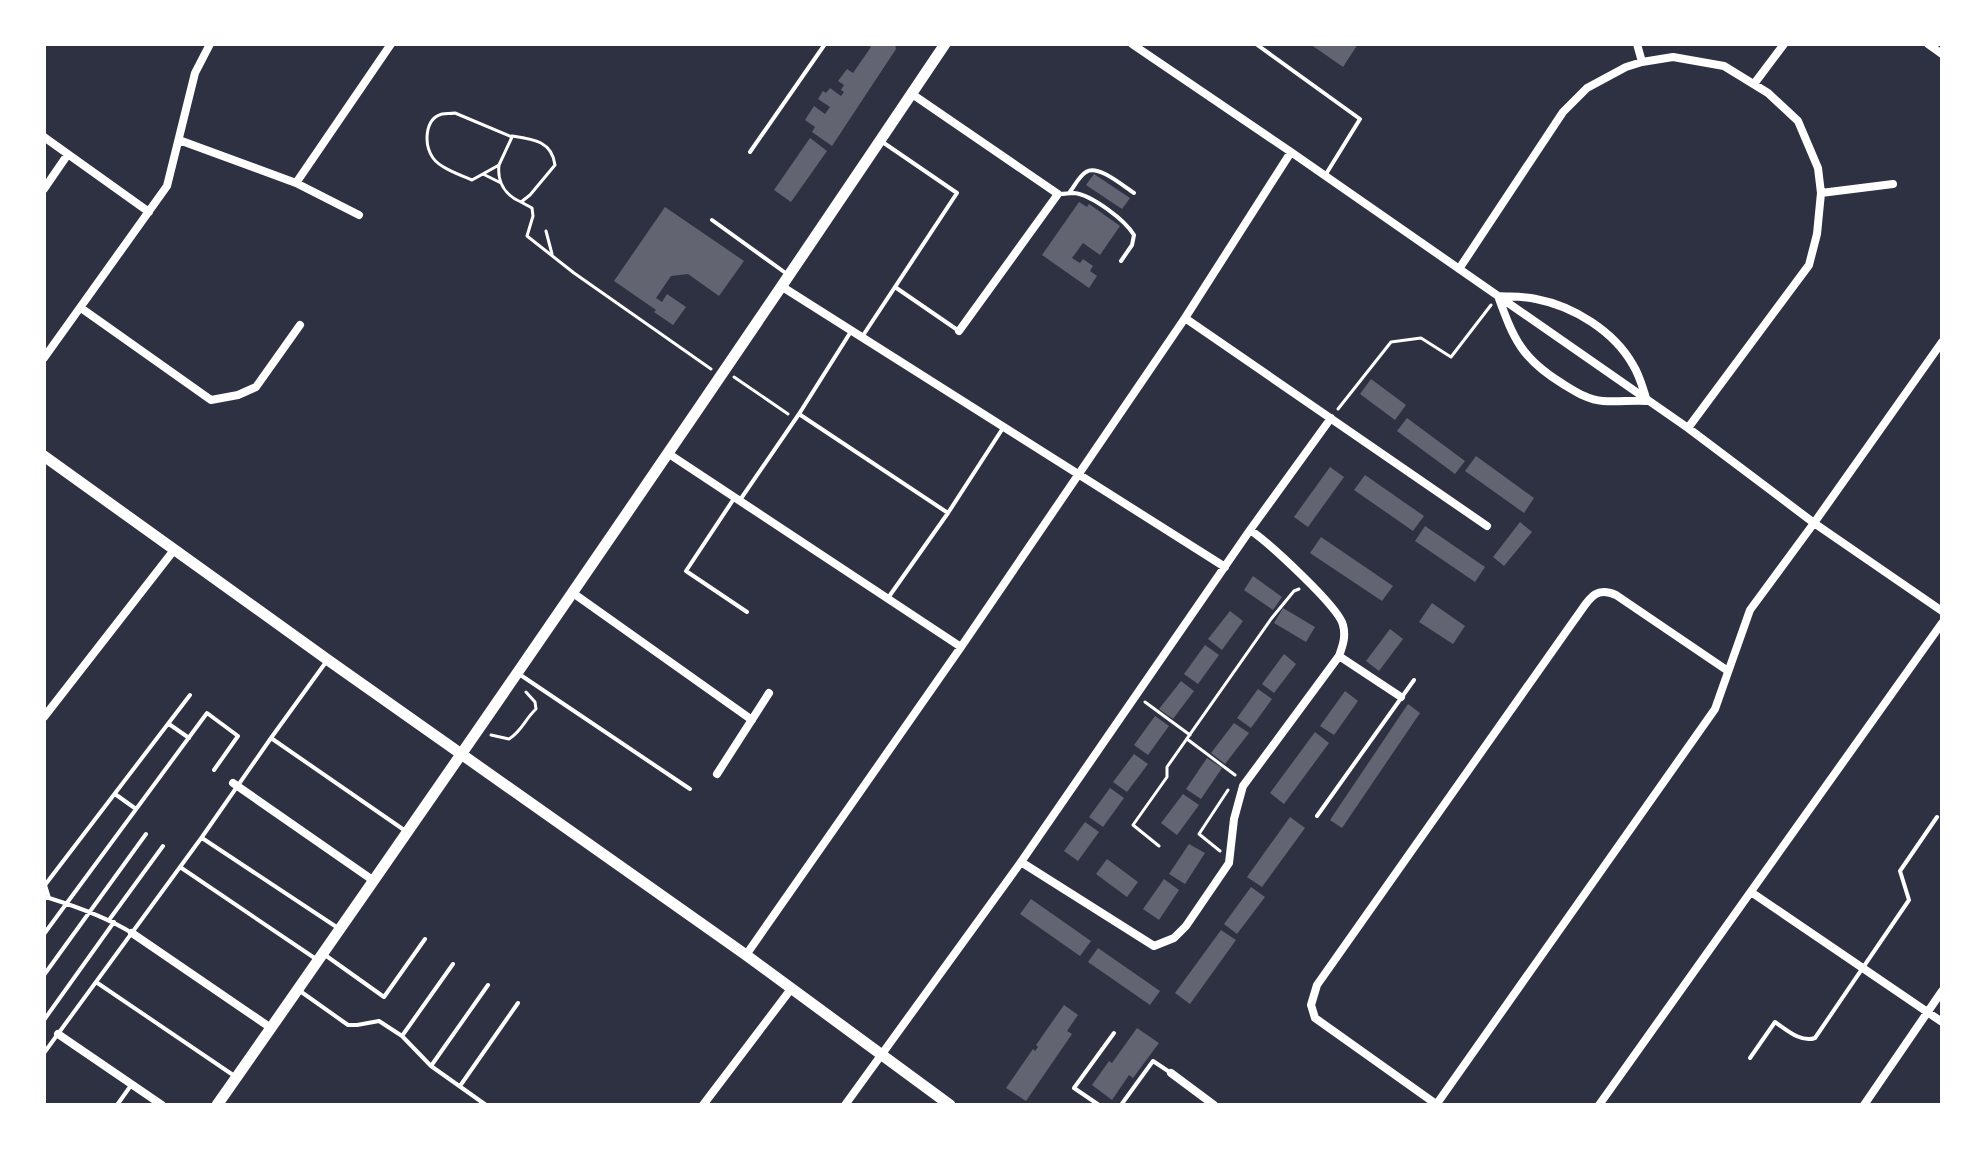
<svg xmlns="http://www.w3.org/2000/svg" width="1986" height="1149" font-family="Roboto,sans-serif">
	<rect width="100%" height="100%" fill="#2d3142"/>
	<path fill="#626471" d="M 866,44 L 895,44 L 896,49 L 832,146 L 812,132 L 815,127 L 805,120 L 814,106 L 825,114 L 830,107 L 818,99 L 823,91 L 826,93 L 830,88 L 841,96 L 844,92 L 841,90 L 844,85 L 838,81 L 847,69 L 853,73 L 871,47 Z
		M 1310,44 L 1358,44 L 1343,67 Z
		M 810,138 L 827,151 L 791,202 L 774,190 Z
		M 1094,174 L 1130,198 L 1122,209 L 1086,185 Z
		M 1079,202 L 1087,207 L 1089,204 L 1120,226 L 1100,255 L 1083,243 L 1072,258 L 1080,263 L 1083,259 L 1093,266 L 1090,271 L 1097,276 L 1089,288 L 1042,255 Z
		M 665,207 L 744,261 L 719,296 L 688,274 L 671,276 L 656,298 L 662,302 L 667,294 L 686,307 L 673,325 L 654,312 L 656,310 L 614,281 Z
		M 1371,379 L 1406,405 L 1395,420 L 1360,394 Z
		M 1407,418 L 1465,461 L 1455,474 L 1397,431 Z
		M 1476,456 L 1534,498 L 1524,513 L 1465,471 Z
		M 1330,467 L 1344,477 L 1308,527 L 1294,517 Z
		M 1365,475 L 1424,516 L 1413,531 L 1354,490 Z
		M 1520,522 L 1532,532 L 1504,566 L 1493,557 Z
		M 1425,526 L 1485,567 L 1475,582 L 1415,541 Z
		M 1321,537 L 1393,586 L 1382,601 L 1310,553 Z
		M 1253,576 L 1282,597 L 1273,610 L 1244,590 Z
		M 1432,603 L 1465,626 L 1453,644 L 1419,622 Z
		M 1283,608 L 1315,627 L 1306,642 L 1274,623 Z
		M 1230,611 L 1243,621 L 1222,650 L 1208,639 Z
		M 1390,629 L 1403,639 L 1379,671 L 1366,661 Z
		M 1205,645 L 1219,655 L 1198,684 L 1184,674 Z
		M 1284,654 L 1296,664 L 1274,693 L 1262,684 Z
		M 1181,681 L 1194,691 L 1173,719 L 1159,709 Z
		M 1258,689 L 1272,699 L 1251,728 L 1237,718 Z
		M 1345,691 L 1358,701 L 1334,735 L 1320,726 Z
		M 1408,704 L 1420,713 L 1342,828 L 1330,820 Z
		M 1155,716 L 1169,726 L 1148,755 L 1134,745 Z
		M 1234,723 L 1249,733 L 1225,764 L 1211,753 Z
		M 1315,732 L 1329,743 L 1284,804 L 1270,793 Z
		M 1134,754 L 1148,764 L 1127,792 L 1113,782 Z
		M 1207,758 L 1222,768 L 1201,799 L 1186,789 Z
		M 1110,788 L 1124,798 L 1103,827 L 1089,817 Z
		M 1183,794 L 1199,805 L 1177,835 L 1161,823 Z
		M 1290,817 L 1305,828 L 1262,887 L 1247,877 Z
		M 1085,822 L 1099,832 L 1078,861 L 1064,851 Z
		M 1189,844 L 1205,853 L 1185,884 L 1169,874 Z
		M 1107,859 L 1138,882 L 1127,897 L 1096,874 Z
		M 1164,879 L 1179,890 L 1159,920 L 1143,909 Z
		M 1251,887 L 1265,897 L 1237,934 L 1224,924 Z
		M 1031,899 L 1091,941 L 1080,956 L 1020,914 Z
		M 1221,930 L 1236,940 L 1190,1004 L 1175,993 Z
		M 1098,948 L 1160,991 L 1150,1005 L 1088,962 Z
		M 1064,1005 L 1078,1015 L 1067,1031 L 1072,1034 L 1026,1101 L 1006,1088 L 1033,1049 L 1035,1051 L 1038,1047 L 1036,1045 Z
		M 1137,1028 L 1159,1043 L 1133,1078 L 1129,1075 L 1112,1100 L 1092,1085 L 1109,1061 L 1112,1063 Z"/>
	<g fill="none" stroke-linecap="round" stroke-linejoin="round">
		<path stroke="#fff" stroke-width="3" d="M 455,113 L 512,137 L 499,165 L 472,180 C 460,175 440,168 433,158 C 424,145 424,119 442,114 C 446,113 450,114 455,113 Z
			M 499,165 C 497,182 505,195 521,202 L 530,195 L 555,165 C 552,141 533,139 512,136
			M 483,174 L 501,183
			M 521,202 L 532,208 L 533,216 L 527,236 L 574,273 L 711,369
			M 546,231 L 552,254
			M 734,377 L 788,414
			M 1338,409 L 1391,342 L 1421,338 L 1451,357 L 1491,305
			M 1145,702 L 1190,735
			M 491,735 L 509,739 C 522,731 525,719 536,709 L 535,702 L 526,692
			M 1187,739 L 1235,775
			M 1159,846 L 1133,825 L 1167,777 L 1167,767 L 1271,619 L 1294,591 L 1299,589
			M 1220,851 L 1199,834 L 1228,790"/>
		<path stroke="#fff" stroke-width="4" d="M 1256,44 L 1360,119 L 1326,174
			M 750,152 L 825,44
			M 1069,193 C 1074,187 1079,176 1086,172 C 1098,164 1123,186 1134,193
			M 1060,194 C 1065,194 1069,193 1074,193 C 1092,195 1125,220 1134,235 L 1132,245 L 1121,261
			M 712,220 L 787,274
			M 895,287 L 959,331
			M 850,333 L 799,414 L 948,513
			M 862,337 L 957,193 L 881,141
			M 735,497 L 686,571 L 747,612
			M 740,500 L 799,414
			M 888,598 L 948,513 L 1003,428
			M 326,662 L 271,738 L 407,832
			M 519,674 L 690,789
			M 169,724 L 189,738
			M 115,794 L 136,809
			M 1317,816 L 1414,680
			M 202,838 L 338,928
			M 180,867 L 316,959
			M 44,898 L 49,898 C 78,907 106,917 132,933
			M 49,898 L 45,885 L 190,695
			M 109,920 L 163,846
			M 44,934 L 207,713 L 238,736 L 214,770
			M 325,955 L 384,997 L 425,939
			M 44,975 L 146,834
			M 96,982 L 236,1077
			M 300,991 L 348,1025 L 357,1025 L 379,1021 L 402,1036 L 431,1066 L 486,1105
			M 44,1020 L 114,922
			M 402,1036 L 453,964
			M 44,1053 L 202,837 L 271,738
			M 1750,1058 L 1775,1022 C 1787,1030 1801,1043 1815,1038 L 1909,900 L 1900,871 L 1937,817
			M 431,1066 L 488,985
			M 460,1086 L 518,1003
			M 117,1105 L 132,1084
			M 1099,1105 L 1074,1088 L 1114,1033
			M 1121,1105 L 1153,1061 L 1171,1073"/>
		<path stroke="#fff" stroke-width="8" d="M 1132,44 L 1291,152 L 1688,428 L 1814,523 L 1942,611
			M 1637,44 L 1642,62
			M 1928,44 L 1942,54
			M 1754,84 L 1784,44
			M 912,94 L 1058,194 L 959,331
			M 44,137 L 149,212
			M 179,140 L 296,183 L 359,215
			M 296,183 L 391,44
			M 44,189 L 68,154
			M 1821,193 L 1893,184
			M 1459,269 L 1563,112 L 1587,88 L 1626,67 L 1642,62 L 1673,57 L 1724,66 L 1768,93 L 1798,121 L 1818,168 L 1821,193 L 1817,234 L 1809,265 L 1688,428
			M 781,286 L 1225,567
			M 1498,296 C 1510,297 1524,296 1536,299 C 1573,306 1614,331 1633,365 C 1640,376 1643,389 1647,401 C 1633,400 1618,402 1603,401 C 1588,400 1576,392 1563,384 C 1522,359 1514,340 1498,296 Z
			M 81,308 L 211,400 L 238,395 L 256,387 L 300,325
			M 1185,318 L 1487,526
			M 44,358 L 167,186 L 195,73 L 210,44
			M 669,454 L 961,647
			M 573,593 L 752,720
			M 1339,656 L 1401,697
			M 44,717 L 174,550
			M 717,774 L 769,693
			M 233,783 L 374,881
			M 1021,862 L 1154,946 L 1174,938 L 1186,926 L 1229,863 L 1234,819 L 1243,786 L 1339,656 C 1343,645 1346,636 1343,625 C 1339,607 1268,542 1250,530
			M 1751,892 L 1942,1022
			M 132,933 L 271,1028
			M 746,955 L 961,647 L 1185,318 L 1291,152
			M 58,1034 L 162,1105
			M 1171,1073 L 1214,1105
			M 1436,1104 L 1315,1018 L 1311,1005 L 1317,985 L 1575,619 C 1588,602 1593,585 1616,595 L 1728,671
			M 703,1105 L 791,989
			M 845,1105 L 1021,862 L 1250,530 L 1331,418
			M 1436,1105 L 1715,709 L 1750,610 L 1814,523 L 1942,342
			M 1599,1105 L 1942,623
			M 1864,1105 L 1942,991"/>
		<path stroke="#fff" stroke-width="11" d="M 44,456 L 328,660 L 746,955 L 950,1105
			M 217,1105 C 463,754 706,400 945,44"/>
	</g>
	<rect width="1986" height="1149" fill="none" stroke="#ffffff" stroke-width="92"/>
</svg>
